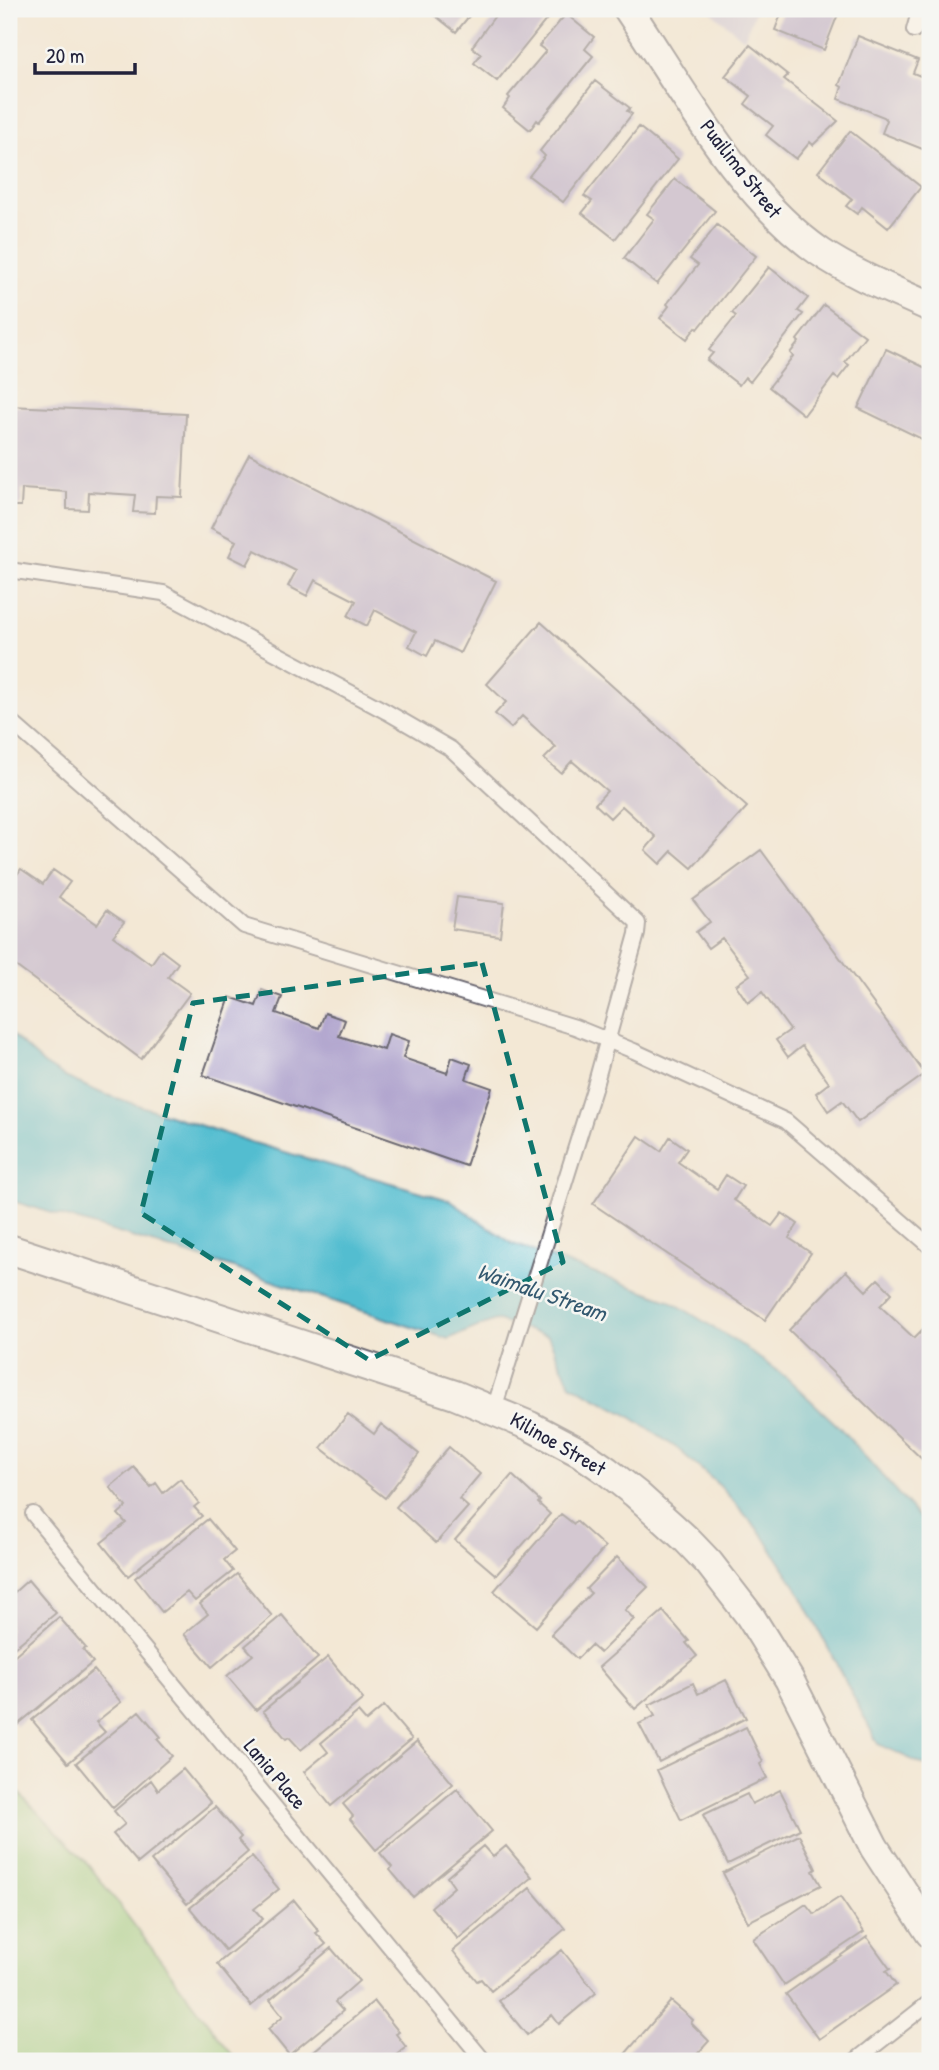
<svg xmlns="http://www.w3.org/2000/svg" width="939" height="2070" font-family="'Patrick Hand',sans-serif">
	<rect width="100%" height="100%" fill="#f6f6f2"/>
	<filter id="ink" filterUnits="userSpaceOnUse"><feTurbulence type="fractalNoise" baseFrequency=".0143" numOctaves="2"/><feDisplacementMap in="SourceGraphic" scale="14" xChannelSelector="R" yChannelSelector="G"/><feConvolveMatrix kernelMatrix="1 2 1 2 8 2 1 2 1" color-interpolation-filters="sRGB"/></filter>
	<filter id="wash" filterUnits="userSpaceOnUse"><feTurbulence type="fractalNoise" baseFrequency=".00686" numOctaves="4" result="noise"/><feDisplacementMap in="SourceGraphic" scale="28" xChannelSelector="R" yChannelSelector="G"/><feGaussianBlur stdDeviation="1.57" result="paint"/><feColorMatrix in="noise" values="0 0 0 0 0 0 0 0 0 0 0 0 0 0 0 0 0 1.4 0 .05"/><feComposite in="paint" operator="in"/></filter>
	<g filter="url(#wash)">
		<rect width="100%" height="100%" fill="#f3e8d5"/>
		<path fill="#c7c0d8" d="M 708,9 L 756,9 L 744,39 Z"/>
		<path fill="#96ce80" stroke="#5c785e" stroke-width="2" d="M 9,1783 L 88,1864 L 237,2061 L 9,2061 Z"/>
		<path fill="#53bdd0" stroke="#3a7086" stroke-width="2" d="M 9,1032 L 44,1064 L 65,1077 L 101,1093 L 254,1143 L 449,1200 L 513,1244 L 669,1300 L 737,1342 L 787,1378 L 839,1427 L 930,1530 L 930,1768 L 878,1744 L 799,1592 L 762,1534 L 721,1487 L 678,1449 L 628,1415 L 570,1384 L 548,1336 L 495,1320 L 448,1339 L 224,1265 L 9,1200 Z"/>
		<g id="blocks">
			<path fill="#afa3cd" d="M 427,9 L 475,9 L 456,32 Z
				M 500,9 L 555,9 L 497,81 L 474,63 L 481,54 L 472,47 Z
				M 783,9 L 840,9 L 824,50 L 775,30 Z
				M 566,14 L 594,37 L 585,49 L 593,56 L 539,122 L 537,120 L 530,130 L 503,108 L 510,98 L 508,96 L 546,51 L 539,46 Z
				M 858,36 L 918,60 L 913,73 L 930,80 L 930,152 L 882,133 L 887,120 L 884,117 L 838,99 L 842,87 L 839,85 Z
				M 750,45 L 788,75 L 784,79 L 838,121 L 813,145 L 810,142 L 796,159 L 766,135 L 773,126 L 745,104 L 751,96 L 725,76 Z
				M 595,81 L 630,108 L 627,111 L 632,114 L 563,202 L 529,176 L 545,156 L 540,151 Z
				M 639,127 L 678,159 L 615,239 L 582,213 L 592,201 L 584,196 Z
				M 850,131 L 921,187 L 888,228 L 862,207 L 857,214 L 846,206 L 852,199 L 818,172 Z
				M 675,179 L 715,211 L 657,284 L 624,258 L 654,219 L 647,214 Z
				M 717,225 L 756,256 L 698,329 L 696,327 L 687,339 L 660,318 L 669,306 L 667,304 L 698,265 L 690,259 Z
				M 769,267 L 808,298 L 798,311 L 803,314 L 750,382 L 745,377 L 739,385 L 707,360 L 713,353 L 709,350 L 736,316 L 732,313 Z
				M 824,305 L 865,336 L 845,362 L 849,365 L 838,379 L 834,376 L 804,415 L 769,387 L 793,356 L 790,353 L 799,342 L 797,340 Z
				M 886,349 L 930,370 L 930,443 L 858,408 Z
				M 9,406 L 186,414 L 182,497 L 156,496 L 155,513 L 133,512 L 135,495 L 89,492 L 88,510 L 67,509 L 67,492 L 22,489 L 21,506 L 9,506 Z
				M 249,454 L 496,581 L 460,653 L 435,641 L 427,656 L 409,646 L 416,632 L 375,610 L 367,626 L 348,616 L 356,601 L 315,580 L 307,596 L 288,586 L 296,571 L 255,550 L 247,565 L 229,556 L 236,541 L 211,528 Z
				M 541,622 L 747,807 L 692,868 L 672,851 L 660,864 L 645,850 L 656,837 L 622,806 L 610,818 L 595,804 L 607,791 L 572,761 L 561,773 L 544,759 L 556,747 L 522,716 L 511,728 L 495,714 L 506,702 L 487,684 Z
				M 761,850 L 925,1074 L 858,1122 L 842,1101 L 828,1111 L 816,1093 L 829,1083 L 802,1046 L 788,1057 L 776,1040 L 790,1030 L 762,992 L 748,1003 L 736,985 L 750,975 L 722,938 L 708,948 L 696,932 L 710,922 L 693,900 Z
				M 21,869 L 43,884 L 53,870 L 70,882 L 59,897 L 97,924 L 107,910 L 124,922 L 113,936 L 151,964 L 161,950 L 178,963 L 168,977 L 190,993 L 141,1059 L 9,961 L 9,886 Z
				M 457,897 L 504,903 L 500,936 L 452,929 Z
				M 262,990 L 282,997 L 276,1013 L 319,1028 L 325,1013 L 345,1020 L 339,1036 L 384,1050 L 389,1034 L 409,1041 L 403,1058 L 447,1073 L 452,1057 L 471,1064 L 466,1079 L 492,1088 L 466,1166 L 203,1075 L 230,997 L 256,1006 Z
				M 639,1136 L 661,1151 L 670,1137 L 687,1149 L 678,1162 L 717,1189 L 726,1175 L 743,1186 L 734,1200 L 772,1226 L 782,1213 L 798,1224 L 789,1238 L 811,1253 L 765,1320 L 593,1204 Z
				M 846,1271 L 866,1291 L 878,1279 L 892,1293 L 880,1306 L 914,1338 L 926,1326 L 930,1330 L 928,1352 L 930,1467 L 789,1330 Z
				M 348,1414 L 374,1434 L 381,1424 L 419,1454 L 385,1498 L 321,1448 Z
				M 449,1447 L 480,1474 L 459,1499 L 468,1507 L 436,1543 L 396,1507 Z
				M 134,1467 L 151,1487 L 156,1483 L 163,1493 L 180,1479 L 199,1503 L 194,1507 L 202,1516 L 128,1576 L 101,1543 L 126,1523 L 118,1514 L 126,1507 L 110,1487 Z
				M 512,1475 L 540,1501 L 538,1503 L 550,1514 L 496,1575 L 455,1540 Z
				M 561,1514 L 574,1524 L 576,1521 L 605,1547 L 536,1627 L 494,1591 Z
				M 208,1519 L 235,1551 L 224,1560 L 233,1571 L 195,1601 L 187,1592 L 162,1612 L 135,1578 Z
				M 617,1557 L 648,1587 L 625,1610 L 634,1619 L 600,1653 L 591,1645 L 577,1659 L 551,1634 L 591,1593 L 586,1589 Z
				M 237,1574 L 272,1616 L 212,1667 L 184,1634 L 208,1614 L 200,1604 Z
				M 28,1580 L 56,1613 L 9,1652 L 9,1597 Z
				M 663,1611 L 689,1641 L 686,1643 L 697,1656 L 635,1709 L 599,1667 Z
				M 282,1615 L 318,1658 L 256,1710 L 227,1676 L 253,1655 L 245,1646 Z
				M 59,1617 L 86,1648 L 83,1650 L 93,1662 L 16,1726 L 9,1717 L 9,1660 Z
				M 328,1657 L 363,1699 L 301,1750 L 289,1737 L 286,1739 L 263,1711 Z
				M 94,1670 L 121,1702 L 96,1722 L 105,1732 L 68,1763 L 32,1720 Z
				M 726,1680 L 746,1718 L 659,1762 L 639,1724 L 655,1716 L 649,1705 L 693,1683 L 698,1694 Z
				M 384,1706 L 412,1739 L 331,1806 L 304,1772 L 328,1752 L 321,1743 L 358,1712 L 366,1721 Z
				M 139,1711 L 161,1737 L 157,1739 L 172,1756 L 113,1808 L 76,1763 Z
				M 746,1727 L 763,1762 L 760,1764 L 767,1778 L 681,1820 L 657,1770 Z
				M 417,1741 L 453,1784 L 376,1850 L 350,1819 L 353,1816 L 343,1804 Z
				M 183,1769 L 211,1803 L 138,1863 L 113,1834 L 125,1824 L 114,1811 L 151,1780 L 158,1790 Z
				M 457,1789 L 492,1831 L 413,1897 L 390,1870 L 392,1867 L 380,1853 Z
				M 780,1790 L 800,1829 L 728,1864 L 703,1815 L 747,1794 L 752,1804 Z
				M 215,1807 L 241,1837 L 238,1840 L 248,1852 L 187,1904 L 151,1861 Z
				M 799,1835 L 816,1869 L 813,1871 L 821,1885 L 748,1922 L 723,1873 Z
				M 483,1846 L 493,1857 L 506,1846 L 532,1877 L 458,1939 L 431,1907 L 454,1887 L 447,1877 Z
				M 252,1857 L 279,1889 L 254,1909 L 263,1919 L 225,1950 L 190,1908 Z
				M 530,1888 L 565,1929 L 491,1991 L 481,1979 L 477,1981 L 453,1951 Z
				M 840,1897 L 864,1932 L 784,1985 L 753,1939 L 806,1904 L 814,1914 Z
				M 294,1900 L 319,1931 L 316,1933 L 326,1944 L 251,2006 L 217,1964 Z
				M 867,1937 L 890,1969 L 886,1971 L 896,1985 L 819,2039 L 786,1994 Z
				M 331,1948 L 359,1981 L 335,2002 L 343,2011 L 289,2055 L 268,2029 L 283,2016 L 270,2000 Z
				M 562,1950 L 596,1993 L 559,2024 L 552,2015 L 527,2035 L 499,2001 Z
				M 374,2001 L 399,2032 L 396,2034 L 406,2047 L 389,2061 L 314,2061 L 309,2055 Z
				M 671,2001 L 693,2020 L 691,2023 L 709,2041 L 691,2061 L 619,2061 Z"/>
		</g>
	</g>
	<g filter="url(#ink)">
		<use href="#blocks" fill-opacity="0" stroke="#6b6771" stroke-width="2"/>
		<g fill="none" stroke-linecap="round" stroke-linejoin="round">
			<defs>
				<path id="lane" d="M 914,30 L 920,9
					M 9,570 L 163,593 L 387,712 L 451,749 L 638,923 L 637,934 L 594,1089 L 494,1409
					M 9,720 L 244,926 L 575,1027 L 634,1051 L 786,1121 L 930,1246
					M 33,1514 L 484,2061
					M 855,2061 L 930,2002"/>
				<path id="street" d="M 628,9 C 682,89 740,196 820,252 C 854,275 893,290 930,307
					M 9,1249 L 455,1395 L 530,1426 L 581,1453 L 607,1471 L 636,1494 L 686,1539 L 709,1563 L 750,1616 L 789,1679 L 874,1847 L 930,1933"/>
			</defs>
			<use href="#lane" stroke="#6b6771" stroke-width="18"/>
			<use href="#street" stroke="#6b6771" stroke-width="32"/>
			<use href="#lane" stroke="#fff" stroke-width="14"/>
			<use href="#street" stroke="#fff" stroke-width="28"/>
		</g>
	</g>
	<path d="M0 0H939V2070H0ZM 482,963 L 563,1262 L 369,1360 L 141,1213 L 193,1003 Z" fill="#f3e8d5" fill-opacity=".55" fill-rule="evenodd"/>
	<path fill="none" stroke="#0f766e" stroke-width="5" stroke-dasharray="14 9" stroke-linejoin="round" d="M 482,963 L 563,1262 L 369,1360 L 141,1213 L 193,1003 Z"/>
	<g text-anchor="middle" stroke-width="5" stroke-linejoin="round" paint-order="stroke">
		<g font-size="21" fill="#22223b" stroke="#f6f6f2">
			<text transform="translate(741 169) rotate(52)" y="7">Puailima Street</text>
			<text transform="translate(558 1444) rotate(30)" y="7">Kilinoe Street</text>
			<text transform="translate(275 1774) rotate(50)" y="7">Lania Place</text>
		</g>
		<g font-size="23" font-style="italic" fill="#33586f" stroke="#f6f6f2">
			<text transform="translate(542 1292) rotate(19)" y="8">Waimalu Stream</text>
		</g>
	</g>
	<rect width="939" height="2070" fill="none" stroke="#f6f6f2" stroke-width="35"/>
	<path d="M35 63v10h100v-10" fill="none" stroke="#22223b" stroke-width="3.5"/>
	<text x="46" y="63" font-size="21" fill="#22223b" stroke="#f6f6f2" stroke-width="5" paint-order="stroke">20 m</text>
</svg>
